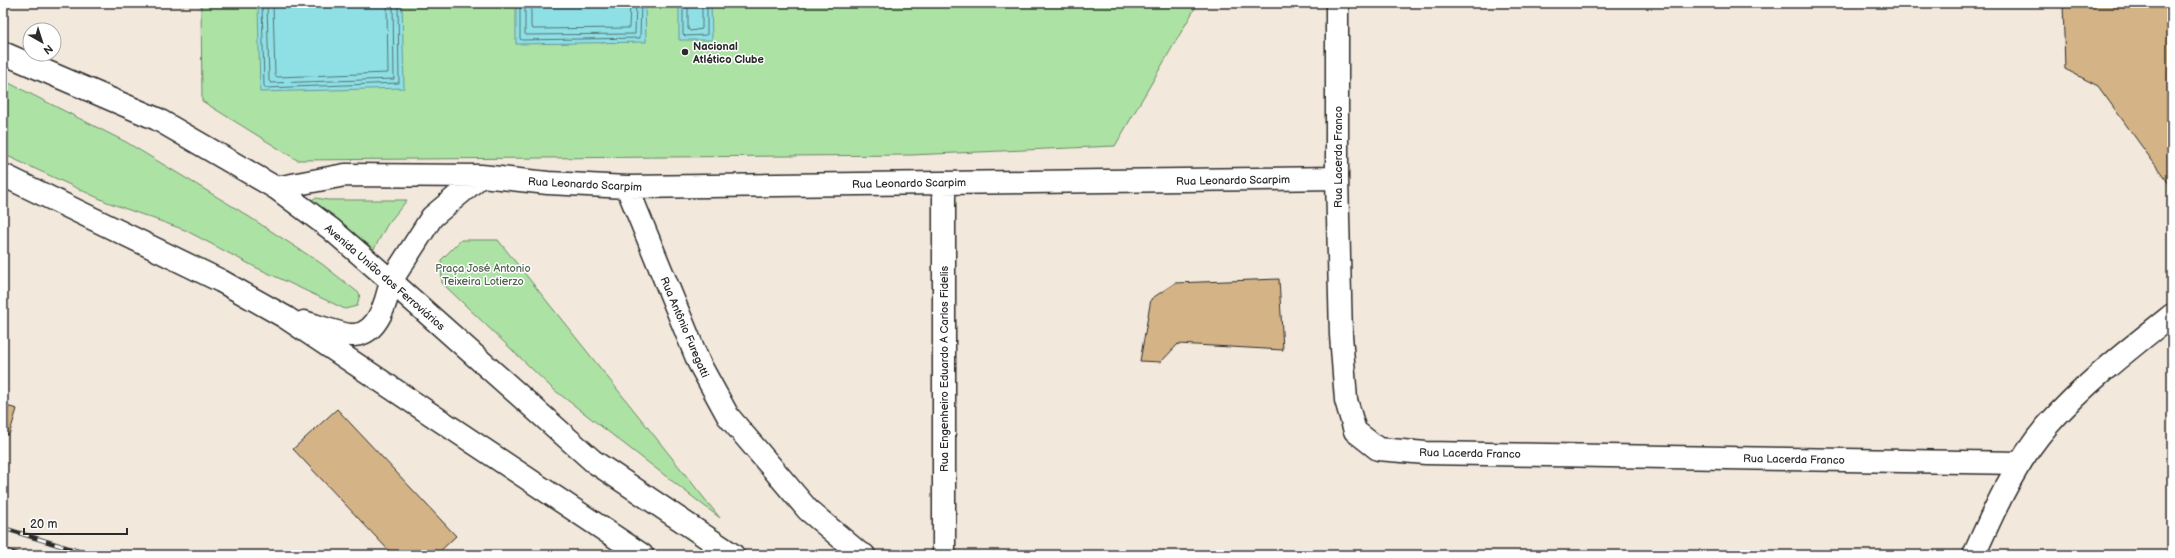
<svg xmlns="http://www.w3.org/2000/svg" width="2175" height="558" font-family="'Balsamiq Sans',sans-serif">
	<rect width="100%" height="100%" fill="#f2e8db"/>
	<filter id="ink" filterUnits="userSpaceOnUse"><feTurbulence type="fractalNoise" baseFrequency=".025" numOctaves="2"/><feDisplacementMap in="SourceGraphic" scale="8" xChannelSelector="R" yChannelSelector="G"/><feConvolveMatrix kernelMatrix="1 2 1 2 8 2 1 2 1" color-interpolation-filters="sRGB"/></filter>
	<g filter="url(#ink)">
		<path fill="#ace2a4" stroke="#6c8668" d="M 201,3 L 1198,3 L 1115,146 L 911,155 L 297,160 L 202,101 Z
			M 3,80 L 126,142 L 237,209 L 322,264 L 360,294 L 357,306 L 345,309 L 255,267 L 185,230 L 107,202 L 3,154 Z
			M 316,198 L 328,200 L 407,200 L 387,225 L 374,249 L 311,200 Z
			M 461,240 L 498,240 L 720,518 L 553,389 L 442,283 L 441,260 Z"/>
		<path fill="#8fe0e5" stroke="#67989b" d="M 258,3 L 402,3 L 404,88 L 260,92 Z
			M 516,3 L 645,3 L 646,42 L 516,44 Z
			M 679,3 L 711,3 L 712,40 L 679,40 Z"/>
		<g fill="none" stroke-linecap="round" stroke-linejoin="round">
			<path stroke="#537375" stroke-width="1" d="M 262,3 L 264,86 L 266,88 L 399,83 L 398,3
				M 267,3 L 269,81 L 271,83 L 394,79 L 393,3
				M 273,3 L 275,75 L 277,77 L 388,73 L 387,3
				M 520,3 L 520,39 L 522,40 L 640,38 L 641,3
				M 525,3 L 525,34 L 527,35 L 635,34 L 636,3
				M 531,3 L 531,27 L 533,29 L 629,28 L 630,3
				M 683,3 L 683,34 L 685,36 L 707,35 L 707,3
				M 688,3 L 688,29 L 690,31 L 702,29 L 702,3"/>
		</g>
		<path fill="#d4b487" stroke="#2b2b2b" d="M 2063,3 L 2172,3 L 2172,188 L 2098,86 L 2065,69 Z
			M 1279,279 L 1283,350 L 1178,344 L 1161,362 L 1140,361 L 1151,299 L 1175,283 Z
			M 3,405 L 17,409 L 9,435 L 3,433 Z
			M 337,409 L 456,536 L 436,555 L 393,555 L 293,449 Z"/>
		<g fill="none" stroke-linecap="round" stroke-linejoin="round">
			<defs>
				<path id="street" d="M 1337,3 L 1337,178 L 1341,335 L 1346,400 L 1355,431 L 1378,449 L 1426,453 L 2020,463
					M 944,183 L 944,555
					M 627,187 L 699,363 L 728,416 L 808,510 L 859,553 L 864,555
					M 276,188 L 345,175 L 481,176 L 548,183 L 627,187 L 1337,178
					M 391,281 L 432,217 L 481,176"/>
				<path id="secondary" d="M 1974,555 C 1994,510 2015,463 2047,426 C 2084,384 2129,349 2172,315"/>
				<path id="primary" d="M 3,53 L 157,119 L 276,188 L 331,229 L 391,281 L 593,461 L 733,555
					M 3,175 L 221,281 L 285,317 L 642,555
					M 304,322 C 315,325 344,336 354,335 C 379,334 387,299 391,281"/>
			</defs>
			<use href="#street" stroke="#2b2b2b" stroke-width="25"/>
			<use href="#secondary" stroke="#2b2b2b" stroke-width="25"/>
			<use href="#primary" stroke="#2b2b2b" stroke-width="25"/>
			<use href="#street" stroke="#fff" stroke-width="22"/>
			<use href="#secondary" stroke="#fff" stroke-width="22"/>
			<use href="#primary" stroke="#fff" stroke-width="22"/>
			<defs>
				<path id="rail" d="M 3,528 L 91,555
					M 3,550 L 21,555"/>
			</defs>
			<use href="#rail" stroke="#2b2b2b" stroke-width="4.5"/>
			<use href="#rail" stroke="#fff" stroke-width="3" stroke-dasharray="9" stroke-linecap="butt"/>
		</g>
	</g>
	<circle fill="#2b2b2b" stroke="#fff" stroke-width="1.5" cx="685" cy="52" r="4"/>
	<g text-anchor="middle" stroke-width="3" stroke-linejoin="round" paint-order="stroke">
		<g font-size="11" font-weight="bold" fill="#2b2b2b" stroke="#fff" text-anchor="start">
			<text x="693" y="50">Nacional<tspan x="693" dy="13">Atlético Clube</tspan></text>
		</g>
		<g font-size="11" fill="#2b2b2b" stroke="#fff">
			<text transform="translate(1338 157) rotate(-90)" y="4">Rua Lacerda Franco</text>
			<text transform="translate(1233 180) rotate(-1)" y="4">Rua Leonardo Scarpim</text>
			<text transform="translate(909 183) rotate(-1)" y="4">Rua Leonardo Scarpim</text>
			<text transform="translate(585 184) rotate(3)" y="4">Rua Leonardo Scarpim</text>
			<text transform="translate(385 277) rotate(41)" y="4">Avenida União dos Ferroviários</text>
			<text transform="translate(685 327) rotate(67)" y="4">Rua Antônio Furegatti</text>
			<text transform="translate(944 369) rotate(-90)" y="4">Rua Engenheiro Eduardo A Carlos Fidelis</text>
			<text transform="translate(1470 453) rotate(1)" y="4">Rua Lacerda Franco</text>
			<text transform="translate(1794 459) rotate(1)" y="4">Rua Lacerda Franco</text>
		</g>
		<g font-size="11" fill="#52624f" stroke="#fff">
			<text x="483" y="272">Praça José Antonio<tspan x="483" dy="13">Teixeira Lotierzo</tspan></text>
		</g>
	</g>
	<rect width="2175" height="558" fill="none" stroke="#fff" stroke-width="16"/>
	<rect x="8" y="8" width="2159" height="542" fill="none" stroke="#2b2b2b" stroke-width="1.5" filter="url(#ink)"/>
	<g transform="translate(42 42) rotate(141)"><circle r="19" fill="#ffffff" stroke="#aaaaaa"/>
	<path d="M0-3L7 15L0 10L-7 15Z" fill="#2b2b2b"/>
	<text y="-6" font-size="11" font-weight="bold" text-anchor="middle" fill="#2b2b2b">N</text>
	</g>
	<path d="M24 528v6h103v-6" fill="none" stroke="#2b2b2b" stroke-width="2"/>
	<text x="30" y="528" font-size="12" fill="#2b2b2b" stroke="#ffffff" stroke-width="3" paint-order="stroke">20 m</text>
</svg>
